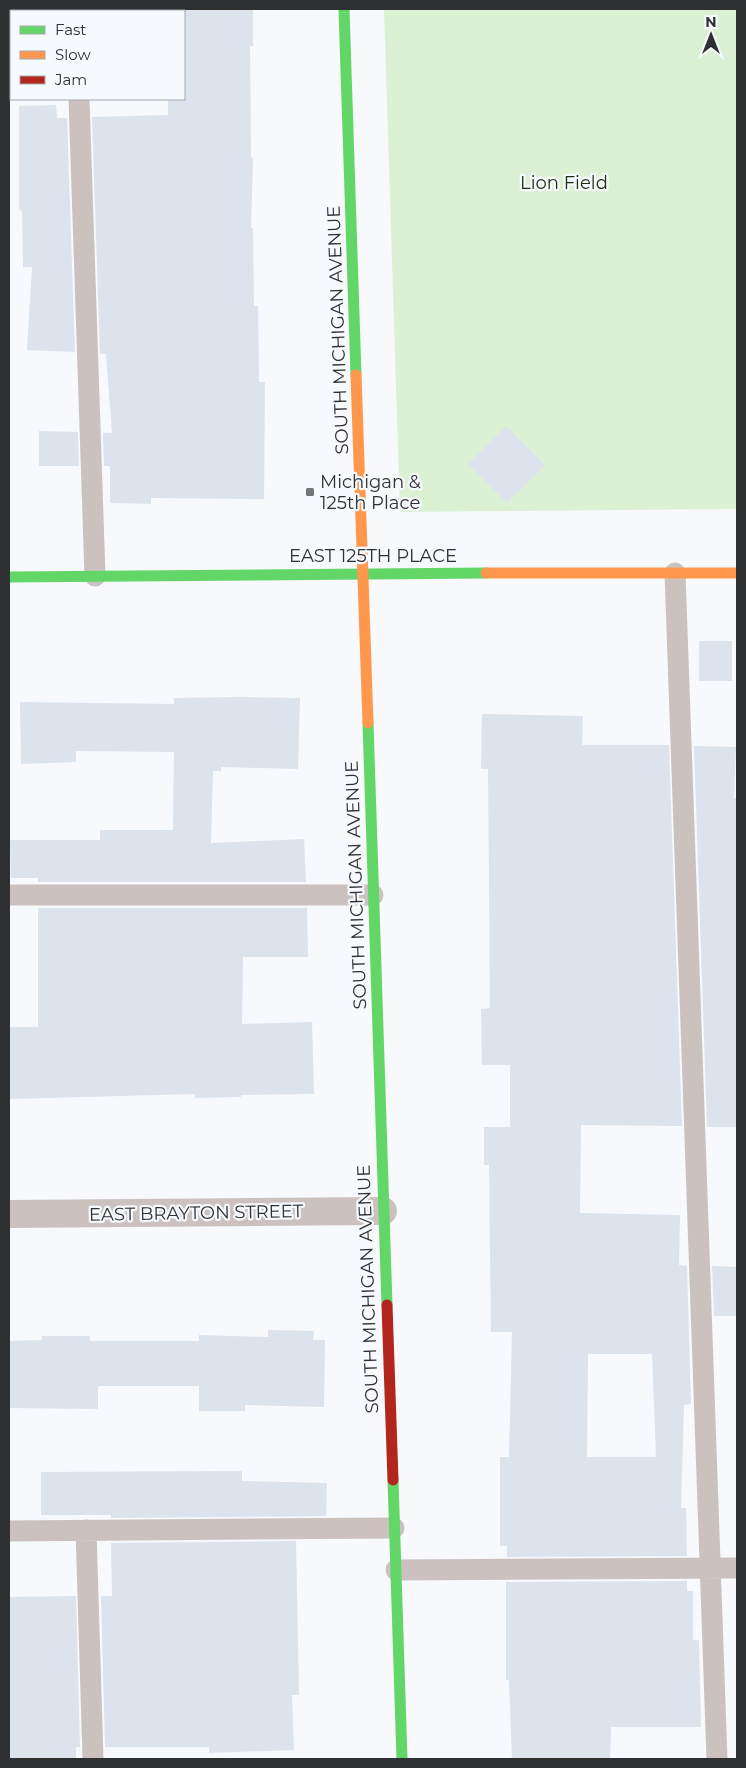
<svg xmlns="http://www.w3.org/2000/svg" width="746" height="1768" font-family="Montserrat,sans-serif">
	<rect width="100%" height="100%" fill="#f7f9fc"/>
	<path fill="#dcf1d4" d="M 384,9 L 737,9 L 737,509 L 400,512 Z"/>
	<path fill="#dce3ec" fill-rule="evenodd" d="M 184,9 L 253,9 L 253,46 L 250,46 L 251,157 L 253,158 L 251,228 L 253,228 L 254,306 L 258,306 L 259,382 L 265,382 L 264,499 L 151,498 L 151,504 L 110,503 L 110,466 L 104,466 L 103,433 L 112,433 L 106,354 L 100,354 L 92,117 L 168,115 L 168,99 L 184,99 Z
		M 56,105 L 57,118 L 67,118 L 75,352 L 27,350 L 32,267 L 23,267 L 22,211 L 19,210 L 19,106 Z
		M 506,426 L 546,465 L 507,503 L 468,464 Z
		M 39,431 L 78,432 L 79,466 L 39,466 Z
		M 699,641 L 732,641 L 732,681 L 699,681 Z
		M 242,697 L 300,698 L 298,769 L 221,767 L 221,771 L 213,771 L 211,843 L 304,839 L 306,882 L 38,882 L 38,878 L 11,878 L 10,840 L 100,840 L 100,830 L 173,830 L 174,752 L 76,751 L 76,762 L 21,764 L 20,702 L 174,704 L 174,698 Z
		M 482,714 L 583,716 L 582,745 L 669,745 L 682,1126 L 581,1125 L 580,1213 L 680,1215 L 679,1265 L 687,1266 L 691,1404 L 684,1405 L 681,1508 L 686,1508 L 687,1556 L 507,1557 L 507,1546 L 500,1546 L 500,1457 L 509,1457 L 512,1332 L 491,1332 L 489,1165 L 484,1165 L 484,1127 L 510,1127 L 510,1065 L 482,1065 L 481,1009 L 490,1008 L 488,769 L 481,769 ZM 588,1354 L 652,1354 L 656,1457 L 587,1457 Z
		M 694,746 L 736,747 L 734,798 L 737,798 L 737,1127 L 707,1127 Z
		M 38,908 L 307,908 L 308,957 L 243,957 L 242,1024 L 312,1022 L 314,1094 L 241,1095 L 241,1097 L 195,1098 L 195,1094 L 9,1099 L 9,1027 L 38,1027 Z
		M 712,1266 L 737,1267 L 737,1316 L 714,1316 Z
		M 268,1330 L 314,1331 L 313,1340 L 325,1340 L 324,1407 L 245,1405 L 245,1411 L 199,1411 L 199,1386 L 98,1386 L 98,1409 L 9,1408 L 9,1341 L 42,1340 L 42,1336 L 90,1336 L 90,1341 L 199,1341 L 199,1335 L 268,1337 Z
		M 242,1471 L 242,1481 L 327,1483 L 326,1516 L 111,1518 L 111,1515 L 41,1515 L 41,1472 Z
		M 296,1541 L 299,1695 L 292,1695 L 294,1750 L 209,1753 L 209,1747 L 105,1747 L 101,1596 L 112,1596 L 111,1543 Z
		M 687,1581 L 687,1591 L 693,1591 L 693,1640 L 699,1640 L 701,1727 L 611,1727 L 610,1759 L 512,1759 L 509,1680 L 506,1680 L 506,1582 Z
		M 76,1596 L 80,1747 L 76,1747 L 76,1759 L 9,1759 L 9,1597 Z"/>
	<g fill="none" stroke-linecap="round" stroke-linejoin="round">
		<path stroke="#cbc2c0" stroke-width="21" d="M 9,11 L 77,11
			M 79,99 L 95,576
			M 675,573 L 717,1759
			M 9,895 L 373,895
			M 86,1530 L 93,1759
			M 9,1531 L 394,1528
			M 396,1570 L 737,1568"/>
		<path stroke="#cbc2c0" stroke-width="28" d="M 9,1214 L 383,1211"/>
		<path stroke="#63d668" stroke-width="11" d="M 344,9 L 356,375
			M 9,577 L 486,573
			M 368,723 L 387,1305
			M 393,1480 L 402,1759"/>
		<path stroke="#ff974d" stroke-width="11" d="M 356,375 L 368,723
			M 486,573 L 737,573"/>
		<path stroke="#b3261e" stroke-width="11" d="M 387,1305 L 393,1480"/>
	</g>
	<rect fill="#757678" stroke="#f6f9fd" stroke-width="2" x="305" y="487" width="10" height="10" rx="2.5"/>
	<g text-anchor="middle" stroke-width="4.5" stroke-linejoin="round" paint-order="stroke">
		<g font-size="18" fill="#19310b" stroke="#f6f9fd">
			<text x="564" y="189">Lion Field</text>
		</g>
		<g font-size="18" fill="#2f3031" stroke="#f6f9fd">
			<text transform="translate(338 330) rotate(-92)" y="6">SOUTH MICHIGAN AVENUE</text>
			<text x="373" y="562">EAST 125TH PLACE</text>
			<text transform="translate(356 885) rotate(-92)" y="6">SOUTH MICHIGAN AVENUE</text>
			<text transform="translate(196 1213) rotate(-1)" y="6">EAST BRAYTON STREET</text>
			<text transform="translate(368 1289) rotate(-92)" y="6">SOUTH MICHIGAN AVENUE</text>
		</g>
		<g font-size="18" fill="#2f3031" stroke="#f6f9fd" text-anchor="start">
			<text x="320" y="488">Michigan &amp;<tspan x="320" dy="21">125th Place</tspan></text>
		</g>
	</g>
	<rect width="746" height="1768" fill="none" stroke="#2f3031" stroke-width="20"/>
	<rect x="10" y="10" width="175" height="90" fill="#f6f9fd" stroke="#a6a9ab"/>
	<rect x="20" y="26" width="25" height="8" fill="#63d668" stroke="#a6a9ab"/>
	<text x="55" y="35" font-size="15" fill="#2f3031">Fast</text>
	<rect x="20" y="51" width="25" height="8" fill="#ff974d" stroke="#a6a9ab"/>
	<text x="55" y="60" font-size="15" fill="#2f3031">Slow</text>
	<rect x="20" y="76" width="25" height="8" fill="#b3261e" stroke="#a6a9ab"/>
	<text x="55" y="85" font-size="15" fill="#2f3031">Jam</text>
	<g transform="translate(711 35)" stroke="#f6f9fd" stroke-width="4" paint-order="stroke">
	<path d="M0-4L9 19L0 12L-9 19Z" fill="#2f3031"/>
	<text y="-8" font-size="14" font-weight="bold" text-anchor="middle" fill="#2f3031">N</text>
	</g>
</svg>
